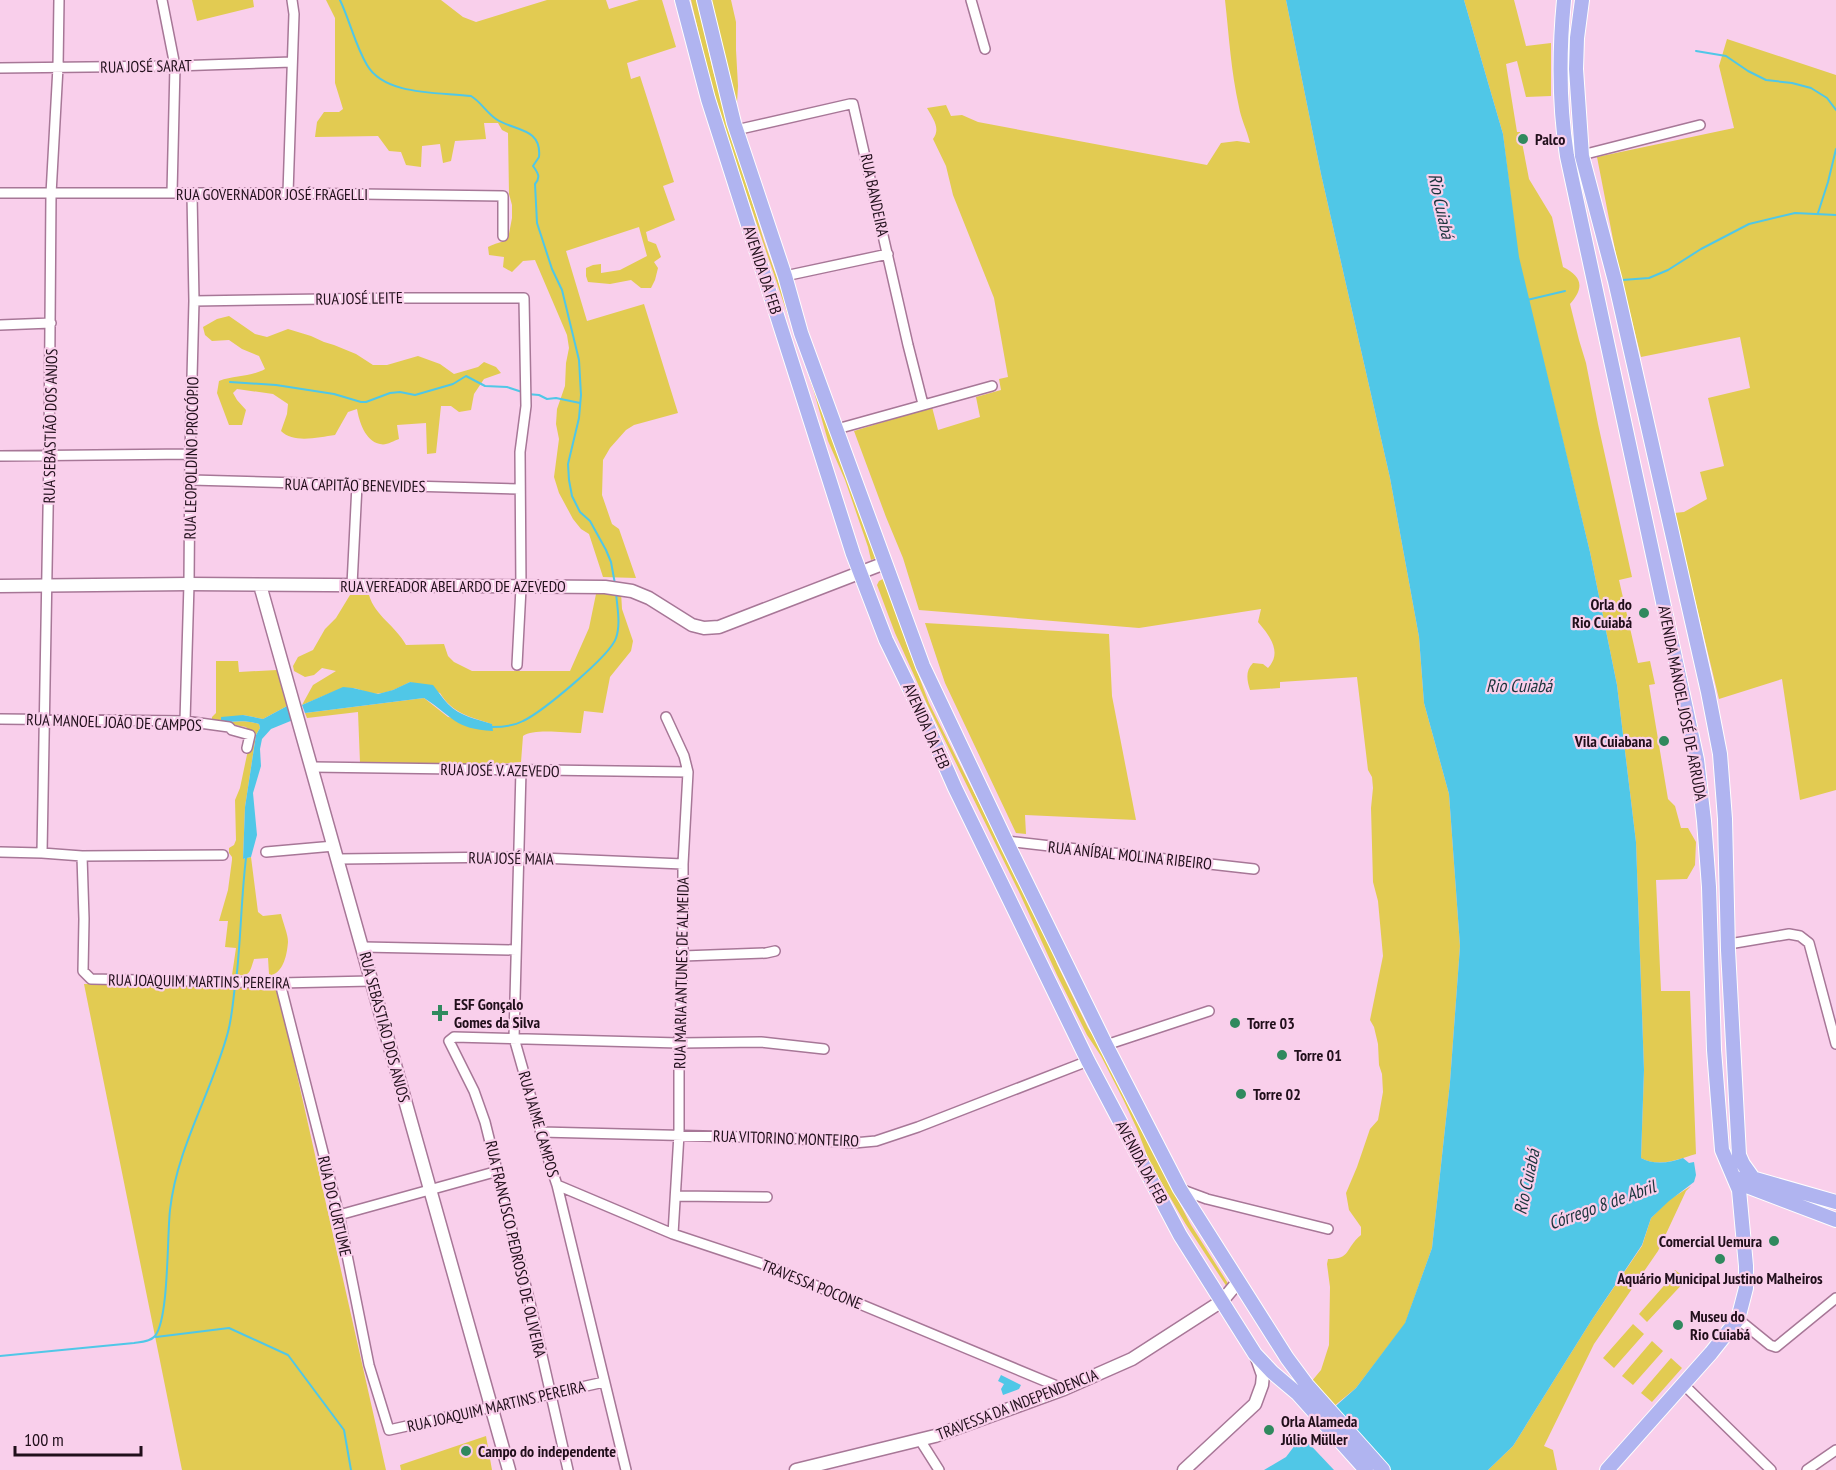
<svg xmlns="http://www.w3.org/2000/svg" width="1836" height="1470" font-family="'PT Sans Narrow',sans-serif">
	<rect width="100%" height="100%" fill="#f9cfeb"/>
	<path fill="#e2cb52" d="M 192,0 L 253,0 L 254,7 L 197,21 Z
		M 326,0 L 441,0 L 463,17 L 476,22 L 547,0 L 606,0 L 609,9 L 639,0 L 662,0 L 676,47 L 627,63 L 631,79 L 640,76 L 674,182 L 663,186 L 675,220 L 646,232 L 648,241 L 656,244 L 661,257 L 654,262 L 658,268 L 655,280 L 651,288 L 641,288 L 631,280 L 610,284 L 588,282 L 586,276 L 586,268 L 593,265 L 601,264 L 601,273 L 620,270 L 647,256 L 639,227 L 566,251 L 587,321 L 644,304 L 678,413 L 634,425 L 626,430 L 610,448 L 603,460 L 602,495 L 612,524 L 619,529 L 636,578 L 603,577 L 589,534 L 581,529 L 573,519 L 559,493 L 554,477 L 559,439 L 556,424 L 557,409 L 565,386 L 566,363 L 569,348 L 567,335 L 535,260 L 523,261 L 512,272 L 503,267 L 504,257 L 489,255 L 488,247 C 495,243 501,243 508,239 L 512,218 L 512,205 L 509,194 L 508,133 L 502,130 L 498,123 L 484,123 L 486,139 L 455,141 L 451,161 L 443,163 L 440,144 L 422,146 L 421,167 L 406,165 L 401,152 L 389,151 L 378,136 L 315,137 L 317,122 L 324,112 L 339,112 L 343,109 L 335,83 L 335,18 Z
		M 691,0 L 697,0 L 713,71 L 764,241 L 876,558 L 871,560 L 868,547 L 845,480 L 828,441 L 814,392 L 734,157 L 710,81 Z
		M 709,0 L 731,0 L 736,22 L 736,50 L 738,86 L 737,103 L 734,106 Z
		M 1225,0 L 1286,0 L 1321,174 L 1390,478 L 1419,637 L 1424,703 L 1449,794 L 1460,946 L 1450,1082 L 1432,1248 L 1405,1324 L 1356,1388 L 1333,1407 L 1311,1382 L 1321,1370 L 1329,1345 L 1330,1287 L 1327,1264 L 1328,1259 C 1352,1259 1344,1249 1361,1235 L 1361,1227 L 1349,1210 L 1346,1193 L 1357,1167 L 1370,1129 L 1378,1120 L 1383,1092 L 1382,1074 L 1379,1065 L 1378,1044 L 1374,1027 L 1370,1020 L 1383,956 L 1378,901 L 1373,882 L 1371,808 L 1373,788 L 1372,777 L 1368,770 L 1357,677 L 1280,682 L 1280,688 L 1250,690 C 1247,680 1245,671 1253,663 L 1263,664 L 1268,668 C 1283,652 1269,635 1258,622 L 1261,609 L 1139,628 L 919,610 L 903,558 L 886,517 L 854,431 L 932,407 L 938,430 L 980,417 L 976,397 L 1001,390 L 999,379 L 1008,377 L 994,298 L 953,195 L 946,166 L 933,139 C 941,128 933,119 927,108 L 946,105 L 951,116 L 962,115 L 978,122 L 1207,165 L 1221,143 L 1237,141 L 1250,143 C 1247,130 1241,119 1239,107 C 1231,72 1229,36 1225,0 Z
		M 1464,0 L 1514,0 L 1526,46 L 1551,43 L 1551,96 L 1526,97 L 1517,61 L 1506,64 L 1517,132 L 1520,132 L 1529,179 L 1552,217 L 1563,267 C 1583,277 1584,288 1570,304 L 1579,340 L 1586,363 L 1598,424 L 1632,577 L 1619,580 L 1638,663 L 1650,661 L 1655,684 L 1649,685 L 1668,799 L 1675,806 L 1681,828 L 1688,828 L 1696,842 L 1695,865 L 1687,879 L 1656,880 L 1661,991 L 1690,991 L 1696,1154 C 1679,1159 1658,1168 1641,1158 L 1644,1070 L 1636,842 L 1617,685 L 1590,552 L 1518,257 L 1503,134 Z
		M 1727,39 L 1836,75 L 1836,790 L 1800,800 L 1782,679 L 1719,699 L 1674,513 L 1684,512 L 1707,499 L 1700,472 L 1724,466 L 1708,398 L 1750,388 L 1740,337 L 1641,357 L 1618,265 L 1597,157 L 1734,128 L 1719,66 Z
		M 229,316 L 255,334 L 267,337 L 288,329 L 311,336 L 324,342 L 334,345 L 356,354 L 373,365 L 387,365 L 418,356 L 440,364 L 454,374 L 478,367 L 484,362 L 496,367 L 501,373 L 484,379 L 474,394 L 471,410 L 459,412 L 451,406 L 441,406 L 436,453 L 427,454 L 426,423 L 397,425 L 399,439 C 393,441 386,446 380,444 C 365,441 359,421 357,409 L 348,412 L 335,435 C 319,437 294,444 281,431 L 287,414 L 288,404 L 273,394 L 237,389 L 233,393 L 237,400 L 246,410 L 242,425 L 229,425 L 217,393 L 219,381 C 235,375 251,377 265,369 L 259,356 L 242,349 L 229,340 L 212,341 L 205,335 L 203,327 L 217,319 Z
		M 883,579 L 887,583 L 907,645 L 929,703 L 1050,944 L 1057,964 L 1088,1028 L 1106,1055 L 1163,1172 L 1191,1225 L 1229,1285 L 1227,1287 L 1185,1223 L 1150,1163 L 1137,1129 L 1123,1099 L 1101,1056 L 1087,1035 L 1057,975 L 1020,894 L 927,704 L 895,633 L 877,585 L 879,581 Z
		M 621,592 L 622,609 L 633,641 L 631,651 L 610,677 L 603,713 L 584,711 L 581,733 C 565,733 534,728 523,736 L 521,762 L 497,764 L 360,763 L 358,712 L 307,718 L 305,713 L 424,698 L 448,717 L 492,724 C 470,717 452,713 440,693 L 410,682 C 398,688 384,696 370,693 C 364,692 358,688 352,688 C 334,689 318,699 302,705 L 313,685 L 336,671 L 322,668 L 314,675 L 305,677 L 294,671 L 293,666 L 298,657 L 313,650 L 325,629 L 336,618 L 350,595 L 369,595 C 375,616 396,626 406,645 L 444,644 L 448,656 L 454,662 L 472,671 L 570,671 L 589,628 L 596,594 Z
		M 925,623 L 1109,634 L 1112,696 L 1136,820 L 1025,815 L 1026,834 L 1016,833 L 945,683 Z
		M 216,661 L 238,661 L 239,672 L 277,670 L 289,705 L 263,719 L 243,715 L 222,723 C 235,721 246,720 259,724 L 260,728 L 256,735 L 245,807 L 243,859 L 251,857 L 258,912 L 263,916 L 281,914 C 283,923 288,934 288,942 C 287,954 284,971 272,975 L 269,974 L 268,958 L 254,959 C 249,975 250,976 232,975 L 236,948 L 225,947 L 228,921 L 219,921 L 228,890 L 232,860 L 232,857 L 229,853 L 229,848 L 234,845 L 236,840 L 235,800 L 240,788 L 248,750 L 254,740 L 252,734 L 246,727 L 212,721 L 212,717 L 216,713 Z
		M 84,984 L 277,986 L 386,1470 L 182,1470 Z
		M 1691,1186 L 1686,1191 L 1658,1251 L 1594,1344 L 1544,1446 L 1553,1450 L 1557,1470 L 1488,1470 L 1513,1446 L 1591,1321 L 1642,1246 L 1651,1218 L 1669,1200 Z
		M 1675,1270 L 1687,1279 L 1647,1322 L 1639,1314 L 1669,1280 Z
		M 1633,1324 L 1644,1334 L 1614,1368 L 1603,1358 Z
		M 1652,1341 L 1663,1351 L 1633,1385 L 1622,1376 Z
		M 1671,1358 L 1682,1368 L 1652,1402 L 1641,1393 Z
		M 486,1436 L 492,1470 L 401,1470 L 400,1465 Z"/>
	<path fill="#50c7e7" d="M 1286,0 L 1464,0 L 1503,134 L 1519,257 L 1590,552 L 1617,685 L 1636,842 L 1644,1070 L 1641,1158 C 1653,1165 1670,1163 1683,1158 L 1689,1163 L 1694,1162 L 1696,1175 L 1694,1182 L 1669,1201 L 1651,1218 L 1642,1245 L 1591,1321 L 1513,1446 L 1488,1470 L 1264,1470 L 1286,1457 L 1302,1436 L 1356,1388 L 1405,1323 L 1432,1248 L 1450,1082 L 1460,946 L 1449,794 L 1424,703 L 1419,637 L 1390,478 L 1321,174 Z
		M 410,682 L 433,685 C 438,691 442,698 448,704 C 459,716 477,719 492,724 L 493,731 C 454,729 454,717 424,698 L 305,713 L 302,705 L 343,687 L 353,688 L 378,694 L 393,690 Z
		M 289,705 L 293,720 L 271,729 L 262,739 L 260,749 L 261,766 L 253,793 L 257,835 L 251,857 L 243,859 L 245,807 L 256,735 L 260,728 L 259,724 C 246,720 235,721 221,723 L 221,717 L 243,715 L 263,719 Z
		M 1001,1375 L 1021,1385 L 1019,1389 L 1003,1395 L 1001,1389 L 1004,1384 L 998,1381 Z"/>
	<path fill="#f9cfeb" d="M 1331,1405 L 1391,1470 L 1334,1470 L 1300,1434 Z"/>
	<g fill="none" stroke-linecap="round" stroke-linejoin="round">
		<path stroke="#50c7e7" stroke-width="2" d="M 340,0 C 350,21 355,45 367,65 C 385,96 439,92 471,96 C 481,102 486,112 496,119 C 513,131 542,127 539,157 L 533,166 C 538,173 541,177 535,184 L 537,223 L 552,269 L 562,290 L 579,360 L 581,395 L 579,418 L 568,464 L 569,480 L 572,496 L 580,512 L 590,521 L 606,550 L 611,562 L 615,584
			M 1696,51 L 1726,56 L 1748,71 L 1766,80 L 1792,83 L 1811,88 L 1827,98 L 1836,110
			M 1818,213 L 1828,182 L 1836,149
			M 1622,280 L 1649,278 L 1668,270 L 1701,249 L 1749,224 L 1795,213 L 1836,215
			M 1527,300 L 1565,291
			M 230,382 L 276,385 L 334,394 L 361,402 L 366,402 L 390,393 L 400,392 L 415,395 L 453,384 L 466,376 L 485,386 L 507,387 L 522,392
			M 527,394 L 539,395 L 547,399 L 556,398 L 580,403
			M 492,727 C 502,727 514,726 523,721 C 542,712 610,656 616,638 C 621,624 617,607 616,592
			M 236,981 C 241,940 241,899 246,858
			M 156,1337 L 229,1328 L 288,1355 L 344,1430 L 351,1470
			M 0,1356 L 134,1343 C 141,1342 150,1342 155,1336 C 169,1319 167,1236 170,1210 C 177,1147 212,1092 228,1032 C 232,1017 233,1001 235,986"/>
		<defs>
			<path id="street" d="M 162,0 L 175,66 L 172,193
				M 971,0 L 985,49
				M 0,68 L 175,66 L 292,62
				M 736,130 L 850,104 L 853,104 L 908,345 L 923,404
				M 1578,156 L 1700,125
				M 0,193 L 288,193 L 503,196 L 503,236
				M 288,193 L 294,14 L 292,0
				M 785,276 L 888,254
				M 194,301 L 399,298 L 524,298 L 526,406 L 520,452 L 521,588 L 517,665
				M 0,325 L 51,323
				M 837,429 L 992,386
				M 0,456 L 190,454
				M 191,480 L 520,489
				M 352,585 L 357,485
				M 666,717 L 684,756 L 688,772 L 683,864 L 683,956 L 679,1043 L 679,1134 L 673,1234
				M 0,719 L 185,721 L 229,727 L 232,730 L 250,735 L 247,748
				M 185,721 L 189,584 L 190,454 L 194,301 L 192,194
				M 312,767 L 688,772
				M 521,770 L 514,1038 L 549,1161 L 557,1185 L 626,1470
				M 1006,841 L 1254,869
				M 0,852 L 42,853 L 82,856 L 84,919 L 83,971 L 91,979 L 280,983 L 371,981
				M 266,852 L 334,846
				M 42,853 L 49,456 L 51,194 L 58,67 L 59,0
				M 82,856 L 223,855
				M 339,859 L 518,857 L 683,864
				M 1729,944 L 1789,934 L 1800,936 L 1809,943 L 1836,1044
				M 363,947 L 516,950
				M 683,956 L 766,953 L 775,951
				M 280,983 L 339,1215 L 369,1365 L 389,1430 L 604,1382
				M 1106,1045 L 1209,1011
				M 541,1132 L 787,1138 L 854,1143 L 876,1141 L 918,1127 L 1088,1061
				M 557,1185 L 673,1234 L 766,1265 L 1064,1389
				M 1180,1189 L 1207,1199 L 1328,1229
				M 676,1196 L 767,1197
				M 339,1215 L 498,1171
				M 1738,1319 L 1770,1345 L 1776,1347 L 1836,1298
				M 1683,1384 L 1771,1470
				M 920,1440 L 939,1470
				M 568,1470 L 531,1307 L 485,1122 L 474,1091 L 449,1041 L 454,1037 L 679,1043 L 761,1042 L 824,1049
				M 1807,1470 L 1836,1450"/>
			<path id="secondary" d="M 260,585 C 344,880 427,1175 509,1470
				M 0,586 L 189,584 L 605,587 L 632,591 L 649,598 L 692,625 L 704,628 L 719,627 L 885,563
				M 796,1470 L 935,1436 L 1064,1389 L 1132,1359 L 1222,1301 L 1238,1282
				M 1184,1470 L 1255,1404 L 1262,1385 L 1263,1375 L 1257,1358"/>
			<path id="primary" d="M 682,0 L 708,99 L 853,554 L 886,640 L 925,720 L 955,788 L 1088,1061 L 1180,1235 L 1255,1354 L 1272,1372 L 1298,1394 L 1366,1470
				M 704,0 L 734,123 L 785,276 L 801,333 L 923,666 L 1006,841 L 1106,1045 L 1180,1189 L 1287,1358 L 1307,1385 L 1383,1470
				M 1564,0 C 1559,52 1559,105 1567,156 L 1688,718 L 1697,760 L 1704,821 L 1709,887 L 1714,1050 L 1722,1150 L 1739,1190 L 1746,1266 L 1746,1288 L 1738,1319 L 1711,1353 L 1607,1470
				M 1582,0 L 1577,38 L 1576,69 L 1582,156 L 1615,281 L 1708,692 L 1720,754 L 1725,819 L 1728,950 L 1739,1155 L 1743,1164 L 1753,1178
				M 1745,1176 L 1836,1202
				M 1736,1182 L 1836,1220"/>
		</defs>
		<use href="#street" stroke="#a77797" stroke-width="12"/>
		<use href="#secondary" stroke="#a77797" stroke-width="15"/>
		<use href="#primary" stroke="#fff" stroke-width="16"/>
		<use href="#street" stroke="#fff" stroke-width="9"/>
		<use href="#secondary" stroke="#fff" stroke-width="12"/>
		<use href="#primary" stroke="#b0b4f0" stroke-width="14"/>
	</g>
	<g fill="#30895e" stroke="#f9cfeb" stroke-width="2">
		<circle cx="1523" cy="139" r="6"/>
		<circle cx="1644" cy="613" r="6"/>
		<circle cx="1664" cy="741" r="6"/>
		<path d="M437 1004h6v6h6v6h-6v6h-6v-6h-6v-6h6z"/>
		<circle cx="1235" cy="1023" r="6"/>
		<circle cx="1282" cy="1055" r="6"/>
		<circle cx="1241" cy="1094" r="6"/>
		<circle cx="1774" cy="1241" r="6"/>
		<circle cx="1720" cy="1259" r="6"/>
		<circle cx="1678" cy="1325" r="6"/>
		<circle cx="1269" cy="1430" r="6"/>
		<circle cx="466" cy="1451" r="6"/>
	</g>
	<g text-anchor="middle" stroke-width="4.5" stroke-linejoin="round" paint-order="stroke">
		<g font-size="16" fill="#210f1b" stroke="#f9cfeb">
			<text transform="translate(146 66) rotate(-1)" y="6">RUA JOSÉ SARAT</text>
			<text x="272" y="200">RUA GOVERNADOR JOSÉ FRAGELLI</text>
			<text transform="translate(875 195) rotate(78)" y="6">RUA BANDEIRA</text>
			<text transform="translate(763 270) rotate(72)" y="6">AVENIDA DA FEB</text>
			<text transform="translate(359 298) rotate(-1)" y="6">RUA JOSÉ LEITE</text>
			<text transform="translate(50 426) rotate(-89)" y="6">RUA SEBASTIÃO DOS ANJOS</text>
			<text transform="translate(191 458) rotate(-89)" y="6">RUA LEOPOLDINO PROCÓPIO</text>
			<text transform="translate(355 485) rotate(1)" y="6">RUA CAPITÃO BENEVIDES</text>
			<text x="453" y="592">RUA VEREADOR ABELARDO DE AZEVEDO</text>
			<text transform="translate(1683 703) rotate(79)" y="6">AVENIDA MANOEL JOSÉ DE ARRUDA</text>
			<text transform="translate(114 722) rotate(2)" y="6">RUA MANOEL JOÃO DE CAMPOS</text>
			<text transform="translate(927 726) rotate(66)" y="6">AVENIDA DA FEB</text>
			<text transform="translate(500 770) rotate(1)" y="6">RUA JOSÉ V. AZEVEDO</text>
			<text transform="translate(1130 855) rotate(6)" y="6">RUA ANÍBAL MOLINA RIBEIRO</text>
			<text transform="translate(511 858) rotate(1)" y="6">RUA JOSÉ MAIA</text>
			<text transform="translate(681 973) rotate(-89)" y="6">RUA MARIA ANTUNES DE ALMEIDA</text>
			<text transform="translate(199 981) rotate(1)" y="6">RUA JOAQUIM MARTINS PEREIRA</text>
			<text transform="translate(385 1027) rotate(75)" y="6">RUA SEBASTIÃO DOS ANJOS</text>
			<text transform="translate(539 1124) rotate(74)" y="6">RUA JAIME CAMPOS</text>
			<text transform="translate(786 1138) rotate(2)" y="6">RUA VITORINO MONTEIRO</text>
			<text transform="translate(1142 1162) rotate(62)" y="6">AVENIDA DA FEB</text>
			<text transform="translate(335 1206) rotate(77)" y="6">RUA DO CURTUME</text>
			<text transform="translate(516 1249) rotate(77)" y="6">RUA FRANCISCO PEDROSO DE OLIVEIRA</text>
			<text transform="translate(812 1284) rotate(22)" y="6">TRAVESSA POCONE</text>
			<text transform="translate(1017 1404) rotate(-21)" y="6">TRAVESSA DA INDEPENDENCIA</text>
			<text transform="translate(496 1406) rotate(-13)" y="6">RUA JOAQUIM MARTINS PEREIRA</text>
		</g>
		<g font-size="16" font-weight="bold" fill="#210f1b" stroke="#f9cfeb" text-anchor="start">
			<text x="1535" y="145">Palco</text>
			<text x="1632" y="610" text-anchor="end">Orla do<tspan x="1632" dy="18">Rio Cuiabá</tspan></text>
			<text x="1652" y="747" text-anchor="end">Vila Cuiabana</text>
			<text x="454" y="1010">ESF Gonçalo<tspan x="454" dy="18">Gomes da Silva</tspan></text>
			<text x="1247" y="1029">Torre 03</text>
			<text x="1294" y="1061">Torre 01</text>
			<text x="1253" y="1100">Torre 02</text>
			<text x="1762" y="1247" text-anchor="end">Comercial Uemura</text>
			<text x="1720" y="1284" text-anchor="middle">Aquário Municipal Justino Malheiros</text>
			<text x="1690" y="1322">Museu do<tspan x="1690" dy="18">Rio Cuiabá</tspan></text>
			<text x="1281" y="1427">Orla Alameda<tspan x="1281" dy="18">Júlio Müller</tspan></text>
			<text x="478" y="1457">Campo do independente</text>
		</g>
		<g font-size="18" font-style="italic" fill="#1a343c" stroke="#f9cfeb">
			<text transform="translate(1441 206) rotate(78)" y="6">Rio Cuiabá</text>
			<text x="1519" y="692">Rio Cuiabá</text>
			<text transform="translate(1527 1182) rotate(-78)" y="6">Rio Cuiabá</text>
			<text transform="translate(1602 1205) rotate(-20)" y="6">Córrego 8 de Abril</text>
		</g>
	</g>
	<path d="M15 1446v9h126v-9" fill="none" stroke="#210f1b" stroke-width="3"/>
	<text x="24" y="1446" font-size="18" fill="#210f1b" stroke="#f9cfeb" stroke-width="4.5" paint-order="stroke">100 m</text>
</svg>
